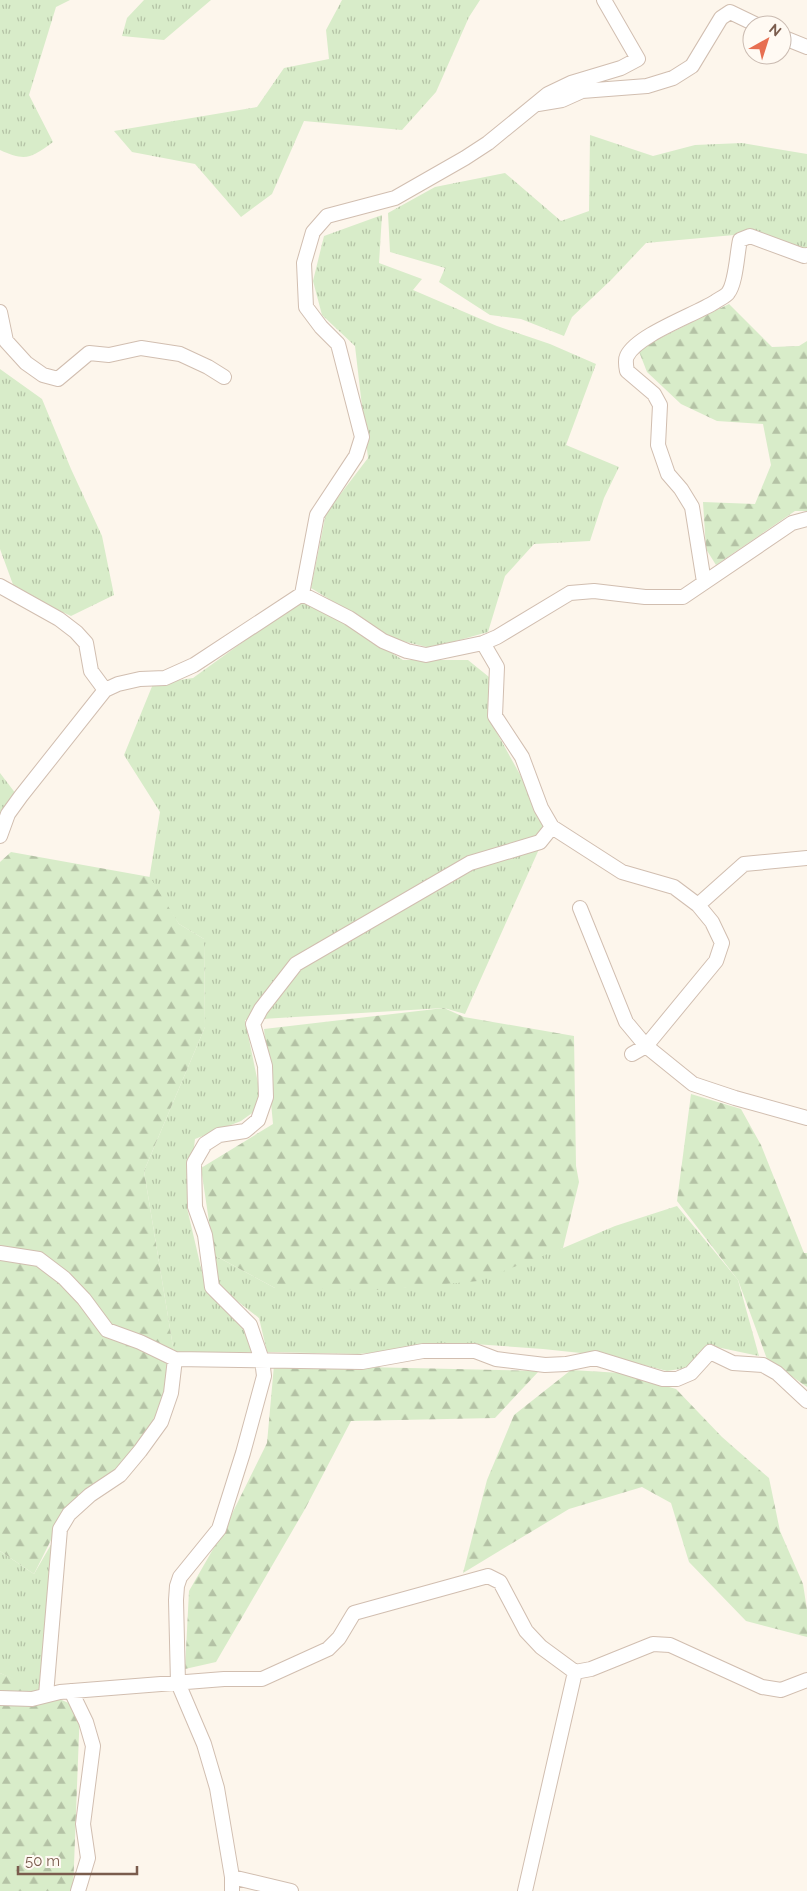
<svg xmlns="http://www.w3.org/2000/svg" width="807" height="1891" font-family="Raleway,sans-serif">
	<defs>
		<pattern id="grass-tufts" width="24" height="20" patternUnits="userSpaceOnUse" patternTransform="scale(1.25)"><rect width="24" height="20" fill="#d8ecc9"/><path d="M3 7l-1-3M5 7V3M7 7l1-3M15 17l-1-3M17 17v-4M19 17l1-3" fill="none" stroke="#b4c2a5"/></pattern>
		<pattern id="forest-firs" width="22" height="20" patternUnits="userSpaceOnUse" patternTransform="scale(1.25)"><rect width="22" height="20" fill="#d8ecc9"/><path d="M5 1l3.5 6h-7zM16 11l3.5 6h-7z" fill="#b4c2a5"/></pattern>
	</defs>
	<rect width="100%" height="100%" fill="#fdf6ec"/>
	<path fill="url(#grass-tufts)" d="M 0,0 L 70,0 L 56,7 L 29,95 L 53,142 C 31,158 26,162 0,150 Z
		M 144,0 L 211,0 L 164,40 L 122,36 L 127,18 Z
		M 342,0 L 480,0 L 469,17 L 436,92 L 402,130 L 304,121 L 272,194 L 241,217 L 195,164 L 132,152 L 114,131 L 257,107 L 284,68 L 329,59 L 326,30 Z
		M 590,135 L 653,156 L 695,145 L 742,143 L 807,154 L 807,248 L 801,250 L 749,232 L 734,235 L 646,243 L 612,279 L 572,317 L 564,336 L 521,319 L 490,315 L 439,282 L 445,268 L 390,252 L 388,213 L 435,187 L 505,173 L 561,221 L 589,211 Z
		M 382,215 L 379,263 L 422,279 L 413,290 L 497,326 L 550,344 L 596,364 L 566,445 L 619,467 L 604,498 L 590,541 L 534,544 L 505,576 L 488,632 L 431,648 L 394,639 L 311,588 L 326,513 L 368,458 L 355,346 L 322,315 L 313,281 L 324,236 Z
		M 0,369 L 42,399 L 71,469 L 102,536 L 114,595 L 71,616 L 15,590 L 0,549 Z
		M 304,598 L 403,660 L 468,660 L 489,677 L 492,724 L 549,827 L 465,1014 L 444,1008 L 245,1020 L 258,1083 L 259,1108 L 241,1121 L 195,1139 L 187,1208 L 206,1289 L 247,1327 L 252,1352 L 175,1359 L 144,1171 L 205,1027 L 204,939 L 179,924 L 149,880 L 160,812 L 124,755 L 153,684 L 193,678 Z
		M 0,773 L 16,794 L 0,818 Z
		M 677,1206 L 738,1280 L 759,1356 L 707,1345 L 686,1368 L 667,1371 L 609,1356 L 543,1349 L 474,1344 L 358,1354 L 267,1352 L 259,1318 L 218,1286 L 214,1255 L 275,1288 L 403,1288 L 563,1248 L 615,1226 Z
		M 60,1529 L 46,1695 L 0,1673 L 0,1551 L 34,1574 Z"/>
	<path fill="url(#forest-firs)" d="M 729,304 L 772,347 L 799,346 L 807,341 L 807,511 L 795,511 L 716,565 L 706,549 L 703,502 L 755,504 L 771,465 L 763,424 L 717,421 L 681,404 L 647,372 L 638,349 Z
		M 11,852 L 150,877 L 179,924 L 204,939 L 205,1027 L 144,1171 L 175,1359 L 171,1393 L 147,1441 L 57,1528 L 34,1574 L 0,1551 L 0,862 Z
		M 444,1008 L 464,1017 L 574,1036 L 576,1166 L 579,1182 L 563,1248 L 478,1281 L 382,1290 L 275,1288 L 214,1255 L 201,1168 L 273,1124 L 264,1029 Z
		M 691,1094 L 741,1109 L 761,1145 L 804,1253 L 807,1253 L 807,1387 L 767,1359 L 738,1280 L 677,1201 Z
		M 274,1365 L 539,1371 L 495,1418 L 351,1421 L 305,1509 L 216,1662 L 185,1669 L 189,1591 L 224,1530 L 267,1443 Z
		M 571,1370 L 621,1373 L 676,1389 L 722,1437 L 769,1478 L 780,1531 L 803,1584 L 807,1610 L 807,1637 L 746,1621 L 689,1562 L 671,1503 L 642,1487 L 569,1509 L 463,1573 L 487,1480 L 514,1415 Z
		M 0,1673 L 80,1708 L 73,1891 L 0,1891 Z"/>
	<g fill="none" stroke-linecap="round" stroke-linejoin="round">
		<defs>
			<path id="street" d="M 782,37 L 807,47
				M 538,104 L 562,100 L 582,91 L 647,86 L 673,78 L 692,66 L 721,18 L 730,12 L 757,25
				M 0,312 L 6,341 L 26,363 L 43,375 L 58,379 L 89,353 L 109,355 L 141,348 L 180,354 L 208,367 L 224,377
				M 704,582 L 692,507 L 681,489 L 668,474 L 658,445 L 660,405 L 654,394 L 627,371 C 626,366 625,360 627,356 C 637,335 694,315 715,302 C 719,299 726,296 728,293 C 736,283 737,253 740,240 L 750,236 L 804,256 L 807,255
				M 0,586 L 59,619 L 76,632 L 86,643 L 91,671 L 105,690
				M 302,594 L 317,515 L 356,456 L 362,437 L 338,344 L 321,327 L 306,307 L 304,263 L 313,232 L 327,216 L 395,198 L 465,158 L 488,143 L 548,94 L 571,83 L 621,68 L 638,59 L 604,0
				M 483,643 L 497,667 L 495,716 L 522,757 L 541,808 L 552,827 L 622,872 L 674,887 L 698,905 L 712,922 L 722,943 L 716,961 L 646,1046 L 632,1054
				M 0,836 L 8,814 L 21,796 L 105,690 L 118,684 L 140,679 L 165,678 L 194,665 L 302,594 L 349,618 L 383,641 L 407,651 L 426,655 L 483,643 L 497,637 L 570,593 L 594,591 L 645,597 L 683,597 L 792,523 L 807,519
				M 698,905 L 744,864 L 807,858
				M 580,908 L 626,1022 L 646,1046 L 693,1084 L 735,1098 L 807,1118
				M 0,1253 L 39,1259 L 64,1278 L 84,1299 L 107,1330 L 140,1342 L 175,1359 L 362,1362 L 423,1351 L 475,1351 L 496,1359 L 545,1365 L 566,1364 L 595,1358 L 663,1379 L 677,1379 L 691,1373 L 710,1352 L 733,1363 L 763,1365 L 777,1373 L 807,1401
				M 71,1691 L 86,1722 L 93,1746 L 83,1824 L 88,1858 L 78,1891
				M 46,1695 L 60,1529 L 69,1514 L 90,1495 L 120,1475 L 140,1451 L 161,1422 L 171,1393 L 175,1359
				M 0,1698 L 32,1699 L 60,1692 L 224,1679 L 262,1679 L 328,1649 L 339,1638 L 354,1613 L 488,1576 L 500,1582 L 526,1631 L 541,1647 L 575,1672 L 591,1669 L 653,1644 L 670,1645 L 762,1687 L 781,1690 L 807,1680
				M 232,1877 L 291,1891
				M 232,1891 L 232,1877 L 217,1788 L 204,1744 L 178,1683 L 176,1600 L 177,1586 L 180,1577 L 219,1529 L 243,1453 L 264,1376 L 262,1360 L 250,1325 L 212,1287 L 205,1235 L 195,1207 L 194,1163 L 205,1144 L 219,1135 L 245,1131 L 258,1120 L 266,1097 L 265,1066 L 253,1024 L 261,1009 L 296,964 L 470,863 L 540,842 L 552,827
				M 525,1891 L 575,1672"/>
		</defs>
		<use href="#street" stroke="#d1beb0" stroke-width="16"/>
		<use href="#street" stroke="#fff" stroke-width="14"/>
	</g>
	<g transform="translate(767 40) rotate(39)"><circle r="24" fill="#fffaf3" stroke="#cabbb1"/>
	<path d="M0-4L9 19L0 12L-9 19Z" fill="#e76f51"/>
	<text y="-8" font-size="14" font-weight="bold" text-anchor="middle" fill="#7a5c4d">N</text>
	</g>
	<path d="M18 1866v8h119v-8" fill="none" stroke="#7a5c4d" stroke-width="2.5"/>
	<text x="25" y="1866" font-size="15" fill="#7a5c4d" stroke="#fffaf3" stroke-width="4" paint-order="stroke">50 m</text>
</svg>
